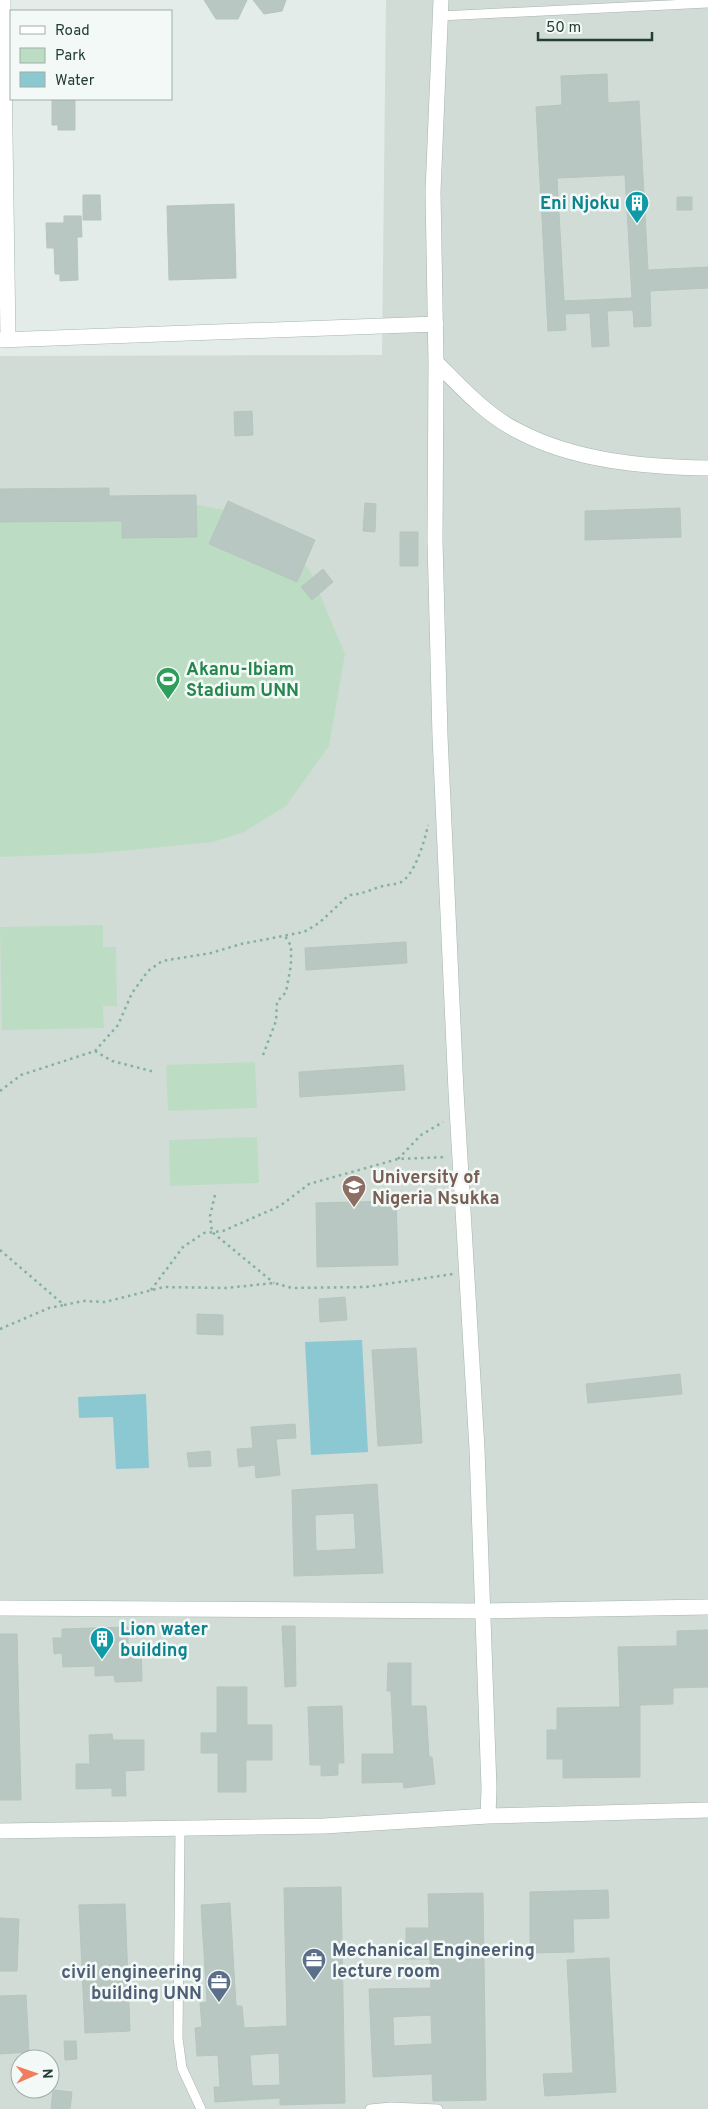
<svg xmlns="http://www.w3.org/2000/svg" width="708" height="2109" font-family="Overpass,sans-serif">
	<rect width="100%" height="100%" fill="#e3ece8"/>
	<path fill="#d1dcd7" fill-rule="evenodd" d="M 386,0 L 708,0 L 708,2109 L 0,2109 L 0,356 L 382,355 ZM 20,2059 L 50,2059 L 50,2089 L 20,2089 Z"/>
	<path fill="#bcddc4" d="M 176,501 L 246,514 L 309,569 L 345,654 L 329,746 L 286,806 L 244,832 L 213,842 L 100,853 L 0,857 L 0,507 Z
		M 103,925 L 103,947 L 116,947 L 117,1006 L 103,1006 L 104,1028 L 2,1030 L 0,927 Z
		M 255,1062 L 257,1108 L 168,1111 L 166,1065 Z
		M 257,1137 L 259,1183 L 170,1186 L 169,1140 Z"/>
	<path fill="#8bc8d1" d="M 362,1340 L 368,1452 L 311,1455 L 305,1342 Z
		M 146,1394 L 149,1468 L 116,1469 L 113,1417 L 79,1418 L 78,1397 Z"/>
	<path fill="#b8c7c1" stroke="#b5c6be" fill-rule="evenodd" d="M 204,0 L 247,0 L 238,19 L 216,19 Z
		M 253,0 L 286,0 L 282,11 L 264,14 Z
		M 607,74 L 608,103 L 639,101 L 648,270 L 708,267 L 708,288 L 650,291 L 651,326 L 634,327 L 633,310 L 607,311 L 609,346 L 592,347 L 590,313 L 565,314 L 566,330 L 548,331 L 536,107 L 562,105 L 561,76 ZM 625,175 L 632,298 L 564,301 L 557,178 Z
		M 52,99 L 75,99 L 75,130 L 58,130 L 58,125 L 52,125 Z
		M 83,195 L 100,195 L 101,220 L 83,220 Z
		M 677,197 L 692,197 L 692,210 L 677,210 Z
		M 234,204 L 236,278 L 169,280 L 167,206 Z
		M 64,216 L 81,216 L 82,237 L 77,237 L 78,280 L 60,281 L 60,274 L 55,274 L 54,248 L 47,248 L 46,223 L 64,223 Z
		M 252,411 L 253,435 L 235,436 L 234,412 Z
		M 109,488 L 109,496 L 196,495 L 197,537 L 122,538 L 122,521 L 0,522 L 0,489 Z
		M 228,501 L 315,540 L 297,582 L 209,544 Z
		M 365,503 L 376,504 L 375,532 L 363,531 Z
		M 680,508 L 681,537 L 585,540 L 585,511 Z
		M 400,532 L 418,532 L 418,566 L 400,566 Z
		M 323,569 L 333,582 L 312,600 L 301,587 Z
		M 406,942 L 407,963 L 306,970 L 305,948 Z
		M 403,1065 L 405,1090 L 300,1097 L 299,1072 Z
		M 396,1201 L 398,1265 L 317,1267 L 316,1203 Z
		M 345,1297 L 347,1320 L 320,1322 L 319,1299 Z
		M 197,1314 L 223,1315 L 223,1335 L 197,1334 Z
		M 416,1348 L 422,1443 L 378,1446 L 372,1350 Z
		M 680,1374 L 682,1394 L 588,1403 L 586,1384 Z
		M 295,1424 L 296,1438 L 276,1439 L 280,1475 L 256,1478 L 255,1465 L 239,1467 L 237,1449 L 253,1448 L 251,1427 Z
		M 210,1451 L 211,1466 L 189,1467 L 187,1453 Z
		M 377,1484 L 383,1573 L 294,1576 L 292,1490 ZM 354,1513 L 356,1549 L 316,1551 L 315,1515 Z
		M 282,1626 L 295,1626 L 296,1686 L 285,1687 Z
		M 128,1627 L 128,1645 L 141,1645 L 142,1681 L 115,1682 L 114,1675 L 95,1676 L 95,1666 L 63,1667 L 62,1653 L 54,1654 L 53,1638 L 62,1638 L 62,1629 Z
		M 708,1630 L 708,1687 L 673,1688 L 673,1704 L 640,1705 L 640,1777 L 563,1778 L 563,1759 L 547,1759 L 547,1730 L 557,1730 L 557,1708 L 620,1707 L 618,1647 L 677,1646 L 677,1631 Z
		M 0,1634 L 17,1634 L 21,1800 L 0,1800 Z
		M 388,1663 L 411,1663 L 411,1706 L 426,1706 L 429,1757 L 432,1757 L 435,1784 L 404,1788 L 403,1782 L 362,1783 L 362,1754 L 394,1754 L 391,1691 L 387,1691 Z
		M 217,1687 L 247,1687 L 247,1725 L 272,1725 L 272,1760 L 246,1760 L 246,1792 L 218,1792 L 218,1753 L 201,1753 L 201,1733 L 217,1733 Z
		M 342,1706 L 344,1763 L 338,1763 L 338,1775 L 321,1776 L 321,1765 L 310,1765 L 308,1707 Z
		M 112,1734 L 113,1740 L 144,1740 L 144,1770 L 125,1771 L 126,1796 L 112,1796 L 112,1788 L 76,1789 L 76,1764 L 90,1764 L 89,1735 Z
		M 341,1887 L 345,2103 L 280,2105 L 280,2098 L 215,2102 L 214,2087 L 220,2087 L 218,2055 L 197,2056 L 195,2028 L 202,2027 L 200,2003 L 207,2002 L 201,1905 L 230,1903 L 236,2006 L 242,2006 L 244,2028 L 287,2026 L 284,1888 ZM 279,2053 L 280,2085 L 252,2086 L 250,2055 Z
		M 608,1890 L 609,1918 L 573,1919 L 574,1952 L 530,1953 L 530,1892 Z
		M 483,1893 L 486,2100 L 433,2101 L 432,2074 L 373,2077 L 369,1989 L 431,1988 L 430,1959 L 406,1959 L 406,1928 L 429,1928 L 428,1894 ZM 431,2015 L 432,2044 L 394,2046 L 393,2017 Z
		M 125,1904 L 130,2031 L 85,2033 L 79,1905 Z
		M 0,1918 L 19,1919 L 17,1971 L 0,1971 Z
		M 609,1958 L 616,2092 L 545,2096 L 543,2074 L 573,2073 L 567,1960 Z
		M 26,1995 L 29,2052 L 0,2054 L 0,1996 Z
		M 64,2041 L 76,2041 L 77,2059 L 65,2060 Z
		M 53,2090 L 72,2092 L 70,2109 L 51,2109 Z"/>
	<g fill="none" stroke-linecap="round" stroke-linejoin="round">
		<defs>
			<path id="service" d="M 440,16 L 708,3
				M 180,1829 L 178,2038 L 182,2068 L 201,2109
				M 370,2109 L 391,2107 L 438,2109"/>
			<path id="minor" d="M 3,0 L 8,339
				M 441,0 L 433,192 L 436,362 L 435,540 L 440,736 L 456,1091 L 477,1449 L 489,1788 L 488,1816 L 708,1810
				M 0,340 L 436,324
				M 436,362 C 461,387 486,415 518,431 C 575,461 644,467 708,468
				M 0,1608 L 483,1611 L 708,1607
				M 0,1831 L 324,1826 L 488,1816"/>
		</defs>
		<use href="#service" stroke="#a6b4af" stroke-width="10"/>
		<use href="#minor" stroke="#a6b4af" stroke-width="16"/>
		<path stroke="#83b0a0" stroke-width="2.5" stroke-dasharray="2.5 4" stroke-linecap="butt" d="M 95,1051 L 112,1061 L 155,1072
			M 263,1055 L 276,1021 L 277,1002 L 286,992 L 291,965 L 291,946 L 285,936
			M 0,1091 L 21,1075 L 95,1051 L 118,1025 L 132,993 L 148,971 L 162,961 L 211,953 L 241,944 L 304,932 L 319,923 L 349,895 C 362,894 368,891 379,887 C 385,885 392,885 399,883 C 414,878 425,840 428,825
			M 398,1159 L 421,1135 L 443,1122
			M 215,1195 L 210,1216 L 212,1232 L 274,1283
			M 0,1250 L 64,1305 L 83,1301 L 105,1302 L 164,1287 L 226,1288 L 274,1283 L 292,1288 L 366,1287 L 453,1274
			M 151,1290 L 183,1247 L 204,1233 L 223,1231 L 280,1206 L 309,1184 L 398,1159 L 446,1157
			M 0,1329 L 49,1308 L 64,1305"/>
		<use href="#service" stroke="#fff" stroke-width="9"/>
		<use href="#minor" stroke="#fff" stroke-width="15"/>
	</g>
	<defs>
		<symbol id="building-pin" viewBox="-11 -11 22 30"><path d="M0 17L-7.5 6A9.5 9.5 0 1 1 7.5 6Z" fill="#0f9aa8" stroke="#f3f9f6"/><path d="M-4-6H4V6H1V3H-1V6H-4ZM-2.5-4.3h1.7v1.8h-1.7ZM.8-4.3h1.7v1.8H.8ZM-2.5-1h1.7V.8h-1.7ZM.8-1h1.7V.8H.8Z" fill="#fff"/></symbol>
		<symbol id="stadium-pin" viewBox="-11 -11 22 30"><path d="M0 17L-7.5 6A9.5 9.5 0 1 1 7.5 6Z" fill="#2e9e5b" stroke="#f3f9f6"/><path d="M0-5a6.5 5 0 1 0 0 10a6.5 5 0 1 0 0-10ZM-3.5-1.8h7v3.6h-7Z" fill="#fff"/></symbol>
		<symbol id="university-pin" viewBox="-11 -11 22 30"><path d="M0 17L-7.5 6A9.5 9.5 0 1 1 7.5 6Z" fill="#8d6e63" stroke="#f3f9f6"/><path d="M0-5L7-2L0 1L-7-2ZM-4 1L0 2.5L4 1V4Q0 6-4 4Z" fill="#fff"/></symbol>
		<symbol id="office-pin" viewBox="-11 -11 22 30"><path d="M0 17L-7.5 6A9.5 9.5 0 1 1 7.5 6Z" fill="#5c6f8a" stroke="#f3f9f6"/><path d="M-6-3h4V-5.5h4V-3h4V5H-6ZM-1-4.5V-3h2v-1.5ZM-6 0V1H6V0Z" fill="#fff"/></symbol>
	</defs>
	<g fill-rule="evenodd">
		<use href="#building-pin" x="623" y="189" width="28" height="38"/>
		<use href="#stadium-pin" x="154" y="665" width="28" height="38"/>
		<use href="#university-pin" x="340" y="1173" width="28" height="38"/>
		<use href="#building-pin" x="88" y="1625" width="28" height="38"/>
		<use href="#office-pin" x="300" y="1946" width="28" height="38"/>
		<use href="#office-pin" x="205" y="1968" width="28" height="38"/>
	</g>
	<g text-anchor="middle" stroke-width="5" stroke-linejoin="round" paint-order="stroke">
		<g font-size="18" font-weight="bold" fill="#0d838f" stroke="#f3f9f6" text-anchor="end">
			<text x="620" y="209">Eni Njoku</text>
			<text x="120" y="1635" text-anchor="start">Lion water<tspan x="120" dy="21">building</tspan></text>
		</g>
		<g font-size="18" font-weight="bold" fill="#27864d" stroke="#f3f9f6" text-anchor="start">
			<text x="186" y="675">Akanu-Ibiam<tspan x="186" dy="21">Stadium UNN</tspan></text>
		</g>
		<g font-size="18" font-weight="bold" fill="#785e54" stroke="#f3f9f6" text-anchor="start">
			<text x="372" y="1183">University of<tspan x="372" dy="21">Nigeria Nsukka</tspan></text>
		</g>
		<g font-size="18" font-weight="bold" fill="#4e5e75" stroke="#f3f9f6" text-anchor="start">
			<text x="332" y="1956">Mechanical Engineering<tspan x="332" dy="21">lecture room</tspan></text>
			<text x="202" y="1978" text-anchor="end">civil engineering<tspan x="202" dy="21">building UNN</tspan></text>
		</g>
	</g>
	<rect x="10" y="10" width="162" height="90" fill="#f3f9f6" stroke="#a0aea9"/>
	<rect x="20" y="26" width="25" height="8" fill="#ffffff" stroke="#a0aea9"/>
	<text x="55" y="35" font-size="15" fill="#233d35">Road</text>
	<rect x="20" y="48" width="25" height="15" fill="#bcddc4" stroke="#a0aea9"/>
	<text x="55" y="60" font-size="15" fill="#233d35">Park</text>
	<rect x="20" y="72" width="25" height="15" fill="#8bc8d1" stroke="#a0aea9"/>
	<text x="55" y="85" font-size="15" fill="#233d35">Water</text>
	<g transform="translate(35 2074) rotate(88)"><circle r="24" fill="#f3f9f6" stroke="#a0aea9"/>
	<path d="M0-4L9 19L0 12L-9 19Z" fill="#f07d5d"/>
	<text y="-8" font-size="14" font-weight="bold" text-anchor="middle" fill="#233d35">N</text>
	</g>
	<path d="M538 32v8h114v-8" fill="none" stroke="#233d35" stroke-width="2.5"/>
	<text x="546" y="32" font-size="15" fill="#233d35" stroke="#f3f9f6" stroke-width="4" paint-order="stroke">50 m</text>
</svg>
